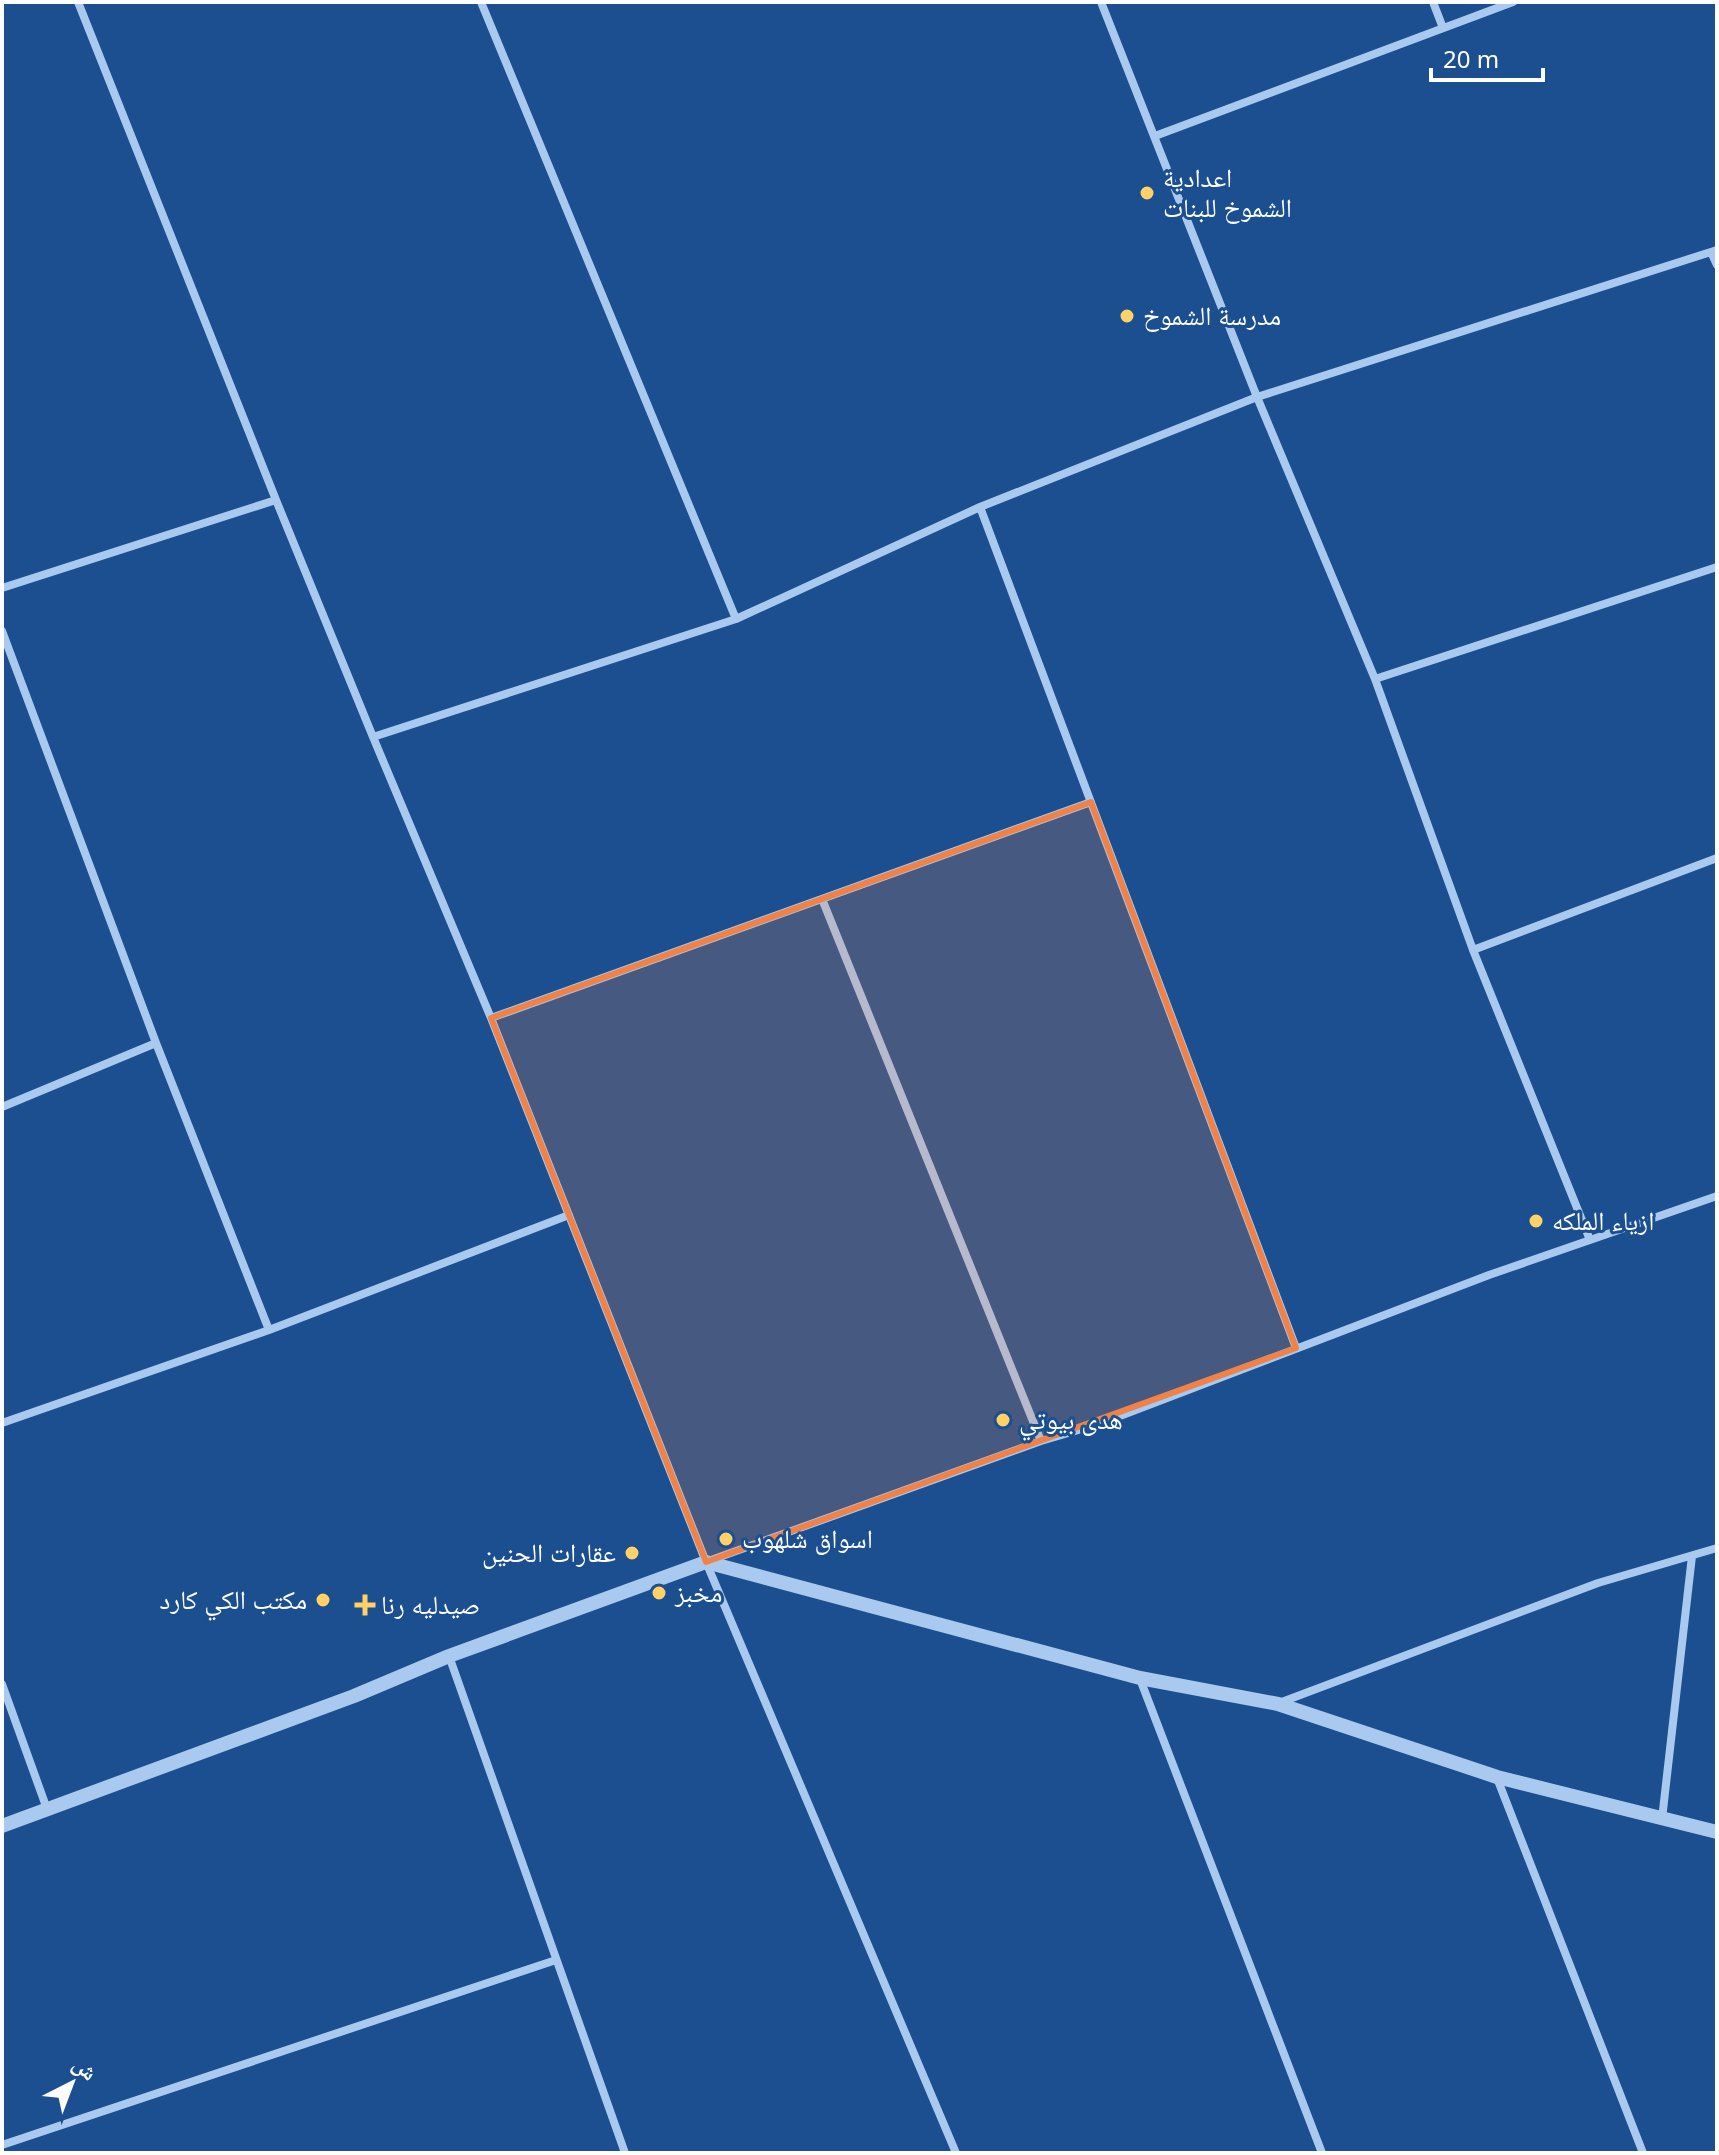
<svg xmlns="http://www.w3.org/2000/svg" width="1719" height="2155" font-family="'Noto Sans','Noto Naskh Arabic',sans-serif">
	<rect width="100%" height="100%" fill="#1b4f8f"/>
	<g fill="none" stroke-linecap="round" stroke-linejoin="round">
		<path stroke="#a9c9ee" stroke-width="8" d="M 78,2 L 276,500 L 373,737 L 491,1018 L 706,1562 L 956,2153
			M 481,2 L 736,619
			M 1101,2 L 1257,397 L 1375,679 L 1473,950 L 1590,1240
			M 1433,2 L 1443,28
			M 1155,136 L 1513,2
			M 1711,252 L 1717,265
			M 980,507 L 1296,1348
			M 2,588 L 276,500
			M 2,631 L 156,1043 L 269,1330
			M 1375,679 L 1717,567
			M 373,737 L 736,619 L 980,507 L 1257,397 L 1717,250
			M 822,899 L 1041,1441
			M 1473,950 L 1717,858
			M 491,1018 L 1091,802
			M 2,1107 L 156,1043
			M 2,1423 L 269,1330 L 569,1215
			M 711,1560 L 1041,1441 L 1099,1424 L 1489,1275 L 1717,1196
			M 449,1656 L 625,2153
			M 1140,1679 L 1322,2153
			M 2,1684 L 47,1809
			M 1279,1703 L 1598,1583 L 1717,1548
			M 1497,1778 L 1643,2153
			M 1662,1819 L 1692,1556
			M 2,2145 L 556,1960"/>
		<path stroke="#a9c9ee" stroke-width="14" d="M 2,1826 L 354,1696 L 449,1656 L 706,1562 L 1140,1678 L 1278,1704 L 1497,1777 L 1717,1832"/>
	</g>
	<path fill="#ee8249" fill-opacity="0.2" stroke="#ee8249" stroke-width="6" stroke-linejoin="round" d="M 1091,802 L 1296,1348 L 706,1562 L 491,1018 Z"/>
	<g fill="#ffd166" stroke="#1b4f8f" stroke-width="3">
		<circle cx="1147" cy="193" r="8"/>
		<circle cx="1127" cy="316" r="8"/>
		<circle cx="1536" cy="1221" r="8"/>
		<circle cx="1003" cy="1420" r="8"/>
		<circle cx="726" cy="1539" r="8"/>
		<circle cx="632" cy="1553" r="8"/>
		<circle cx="659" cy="1593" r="8"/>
		<circle cx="323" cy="1600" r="8"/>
		<path d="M361 1593h8v8h8v8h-8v8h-8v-8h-8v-8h8z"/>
	</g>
	<g text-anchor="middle" stroke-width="6" stroke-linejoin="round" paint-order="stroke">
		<g font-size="26" fill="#fff" stroke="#1b4f8f" text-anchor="start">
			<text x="1163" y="187">اعدادية<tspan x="1163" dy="30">الشموخ للبنات</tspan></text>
			<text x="1143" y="325">مدرسة الشموخ</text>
			<text x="1552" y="1230">ازياء الملكه</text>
			<text x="1019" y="1429">هدى بيوتي</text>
			<text x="742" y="1548">اسواق شلهوب</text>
			<text x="616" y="1562" text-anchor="end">عقارات الحنين</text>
			<text x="675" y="1602">مخبز</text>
			<text x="307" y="1609" text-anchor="end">مكتب الكي كارد</text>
			<text x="381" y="1614">صيدليه رنا</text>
		</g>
	</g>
	<rect width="1719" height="2155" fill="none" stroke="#ffffff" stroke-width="8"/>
	<g transform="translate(72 2083) rotate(42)" stroke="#1b4f8f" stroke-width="6" paint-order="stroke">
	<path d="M0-6L14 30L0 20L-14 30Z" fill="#ffffff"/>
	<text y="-12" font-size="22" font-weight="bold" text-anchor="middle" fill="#ffffff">ش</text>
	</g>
	<path d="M1431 68v12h112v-12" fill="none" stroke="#ffffff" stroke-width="4"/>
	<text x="1443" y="68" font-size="24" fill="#ffffff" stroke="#1b4f8f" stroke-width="6" paint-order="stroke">20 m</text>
</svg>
